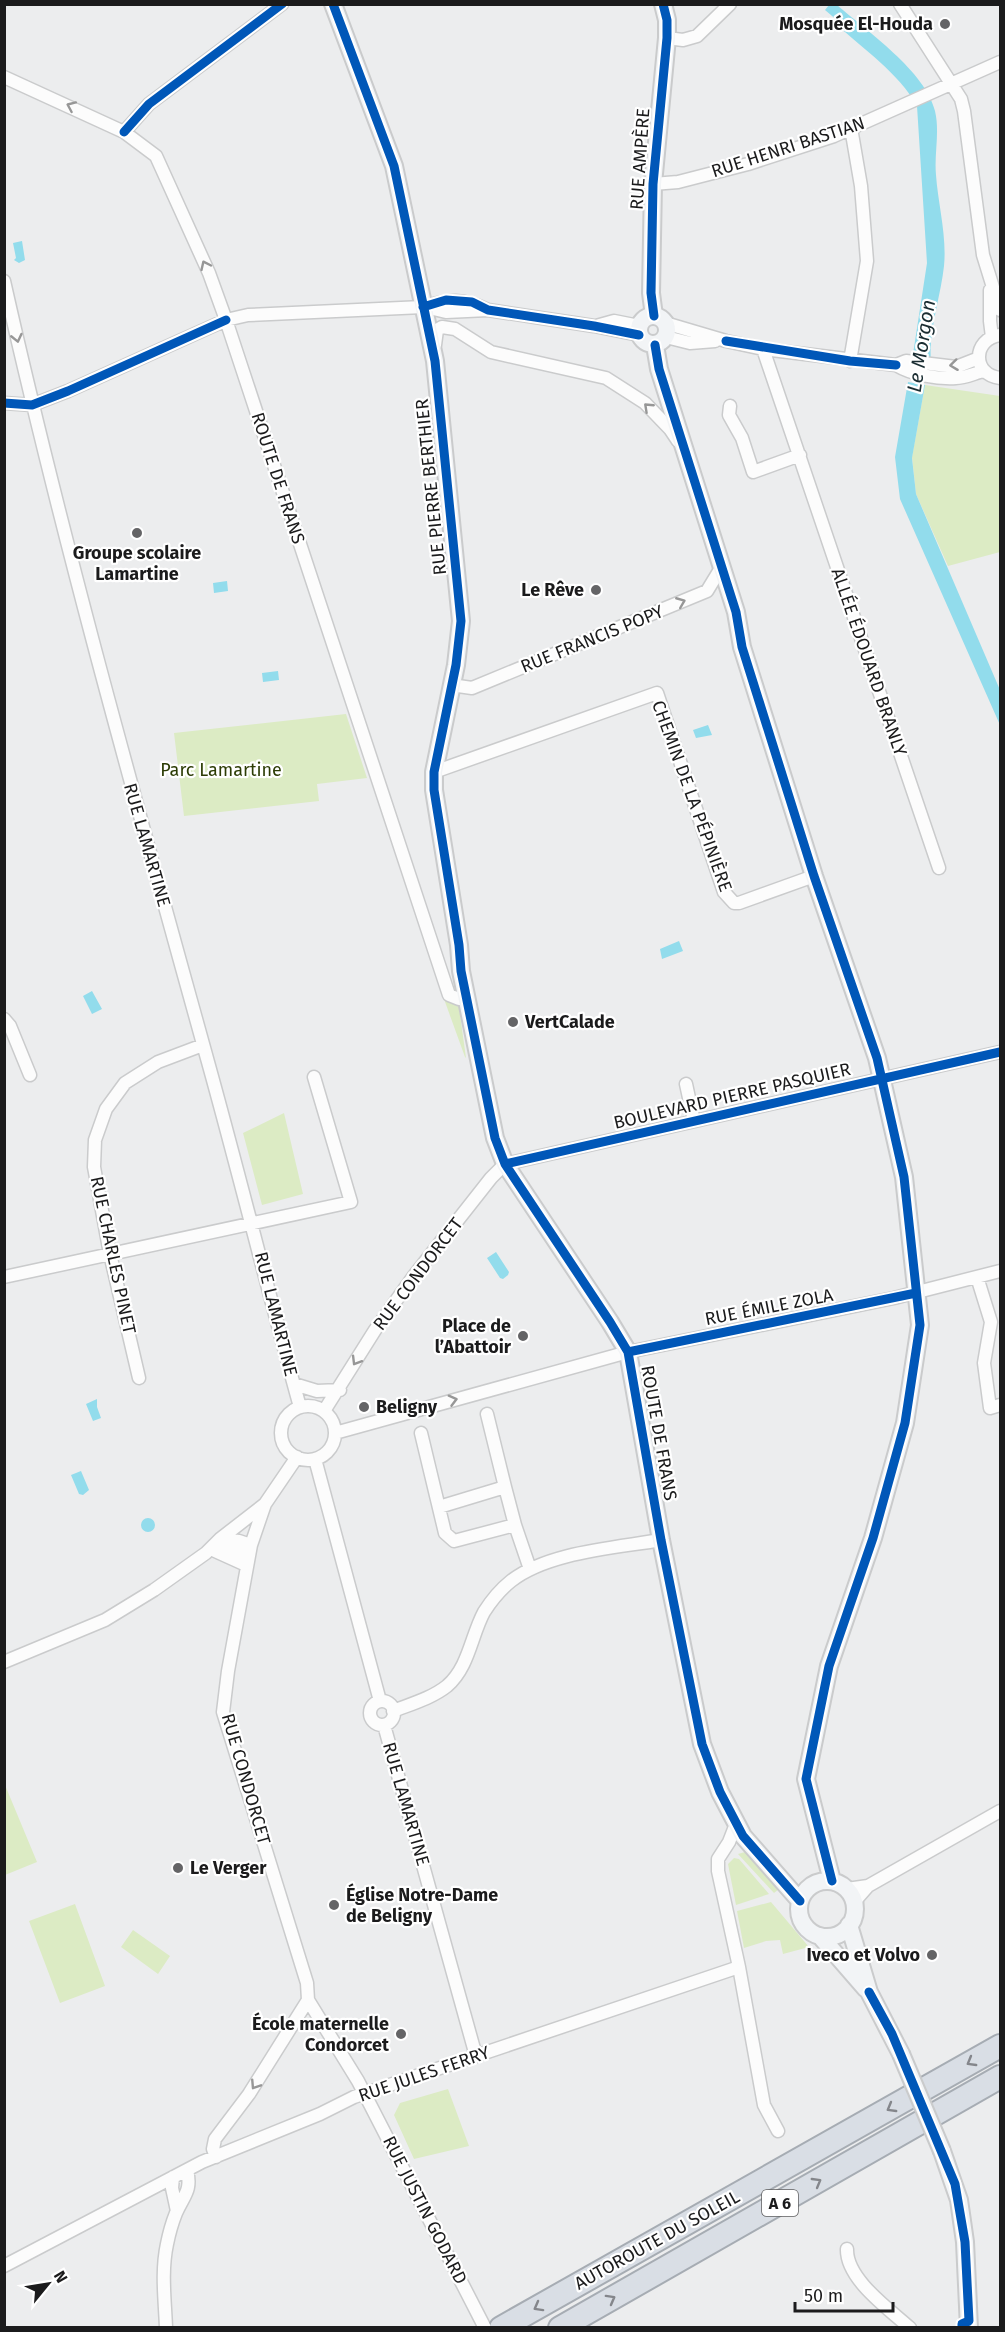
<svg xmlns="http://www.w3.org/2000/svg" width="1005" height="2332" font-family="'Fira Sans',sans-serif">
	<rect width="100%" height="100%" fill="#ecedee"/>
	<path fill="#dcebc4" d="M 925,385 L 1000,396 L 1000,552 L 948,566 L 916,494 L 912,457 Z
		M 346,714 L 367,778 L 317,784 L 319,801 L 184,816 L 174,733 Z
		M 444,999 L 459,1007 L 466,1058 L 465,1057 Z
		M 284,1113 L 303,1194 L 262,1205 L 243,1133 Z
		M 5,1785 L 37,1862 L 5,1875 L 4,1875 Z
		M 745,1852 L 779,1889 L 774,1893 L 738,1854 Z
		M 734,1858 L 739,1859 L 769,1894 L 736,1905 L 728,1864 Z
		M 771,1902 L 809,1947 L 783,1954 L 780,1940 L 766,1941 L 744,1948 L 737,1911 Z
		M 75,1904 L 105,1986 L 60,2003 L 29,1921 Z
		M 133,1930 L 170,1956 L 158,1974 L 121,1947 Z
		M 448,2089 L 469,2146 L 414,2159 L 394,2115 L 400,2103 Z"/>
	<path fill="#92dcec" d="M 829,5 L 837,5 C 867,31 926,72 935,111 C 940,132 934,154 936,175 C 938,204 947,236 944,266 C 941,295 928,333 931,360 L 927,356 L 913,354 L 927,263 L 917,106 C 899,73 863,49 836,24 L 838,21 L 825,10 Z
		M 22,241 L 25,260 L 19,263 L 14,260 L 16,258 L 13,243 Z
		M 908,382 L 925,385 L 912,458 L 916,494 L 1000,690 L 1000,725 L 900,499 L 895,457 Z
		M 227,581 L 228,591 L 214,593 L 213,583 Z
		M 278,671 L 279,680 L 263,682 L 262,673 Z
		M 708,725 L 712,735 L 696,738 L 693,730 Z
		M 679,941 L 683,951 L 662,959 L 660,949 Z
		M 92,991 L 102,1009 L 92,1014 L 83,996 Z
		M 496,1252 L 509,1272 L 508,1275 L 503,1279 L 500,1278 L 487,1258 Z
		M 97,1399 L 97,1407 L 101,1418 L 93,1421 L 86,1404 Z
		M 81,1471 L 89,1490 L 83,1495 L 79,1494 L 71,1475 Z
		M141 1525a7 7 0 1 1 14 0a7 7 0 1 1-14 0Z"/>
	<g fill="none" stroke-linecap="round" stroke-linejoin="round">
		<defs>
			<path id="street" d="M 900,4 L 961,99 L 964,111 L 983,255 L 1000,310
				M 667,38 L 683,40 L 697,36 L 730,4
				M 4,77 L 124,132 L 156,156 L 209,273 L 226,320 L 449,995 L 459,999 L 466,998
				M 124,132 L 149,104 L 282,4
				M 653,184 L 678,182 L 748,164 L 834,136 L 1000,62
				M 4,281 C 63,543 136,802 208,1062 C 240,1177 268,1292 300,1407
				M 990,290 L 990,321 L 992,337
				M 425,307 L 446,312 L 488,310 L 594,326 L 639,335
				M 665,323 L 726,341 L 763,349 L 896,365 C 913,375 937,379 956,378 C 965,378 975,373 984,371
				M 596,326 L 614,321 L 639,326
				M 1000,335 C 972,339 972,375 1000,378
				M 666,337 L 690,343 L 715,341
				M 435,345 L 437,330 L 442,327 L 455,329 L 491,352 L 606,378 L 645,403 L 670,429 L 678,441
				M 763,349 L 939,868
				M 850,361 L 867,261 L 861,186 L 851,128
				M 896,365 L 906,361 L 956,367 L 979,358
				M 4,403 L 32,405 L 68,391 L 226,320 L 248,315 L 423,307 C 449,299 463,298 488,310
				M 730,406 L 729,415 L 742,438 L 753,472 L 800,455
				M 451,685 L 472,688 L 707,591 L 721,568
				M 434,772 L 657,693 L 724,892 L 734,903 L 739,903 L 814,876
				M 4,1019 L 10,1026 L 30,1075
				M 686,1084 L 694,1121
				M 4,1277 L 351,1202 L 314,1077
				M 977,1277 L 991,1322 L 984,1363 L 990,1408 L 1000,1405
				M 139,1378 L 110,1254 L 94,1167 L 95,1140 L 106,1109 L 125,1083 L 158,1062 L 203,1045
				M 294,1384 L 317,1391 L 340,1390
				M281 1433a27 27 0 1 1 54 0a27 27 0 1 1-54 0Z
				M 324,1411 L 375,1330 L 413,1277 L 491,1178 L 505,1164 L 1000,1052
				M 335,1433 L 628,1352 L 894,1298 L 1000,1271
				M 421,1433 L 445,1533 L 454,1541 L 515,1525 L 530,1569
				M 297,1457 L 265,1504 L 251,1545 L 228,1671 L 223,1712 L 307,1983 L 308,2000 L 358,2081 L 485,2328
				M 315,1459 L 380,1701
				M 505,1487 L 515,1525
				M 439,1507 L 505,1487 L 487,1414
				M 220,1539 L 239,1541 L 251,1545
				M 212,1549 L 231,1548 L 249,1555
				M 215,1551 L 246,1565
				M 4,1662 L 105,1620 L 154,1590 L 206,1553 L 220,1539 L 265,1504
				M370 1713a12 12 0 1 1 24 0a12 12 0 1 1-24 0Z
				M 393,1711 C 411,1704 432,1698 447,1686 C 469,1667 471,1636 484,1612 C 491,1601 501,1589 511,1581 C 548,1552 615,1548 661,1540
				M 384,1725 L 476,2056
				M 847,1889 L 868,1886
				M 854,1902 L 868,1886 L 1000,1811
				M 739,1967 L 764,2105 L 778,2131
				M 216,2157 L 213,2149 L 215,2139 L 249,2094 L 308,2000
				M 173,2177 L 172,2188 L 177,2211
				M 847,2249 C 846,2279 889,2309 910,2328
				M 4,2266 L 202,2162 L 320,2114 L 354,2097 L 739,1967 L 718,1871 L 718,1859 L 729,1842 L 736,1824
				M 166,2328 C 165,2300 161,2272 167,2244 C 169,2234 172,2223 176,2213 C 184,2195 192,2191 187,2170"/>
			<path id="secondary" d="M 333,4 L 394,166 L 435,361 L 461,621 L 456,665 L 434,772 L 434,790 L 459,945 L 461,971 L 495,1138 L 505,1164 L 610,1322 L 628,1352 L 661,1540 L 702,1744 L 720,1792 L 743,1836 L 800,1901
				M639 330a14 14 0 1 1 28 0a14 14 0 1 1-28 0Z
				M 654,316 L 651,293 L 653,184 L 667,38 L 667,20 L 663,4
				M 655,345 L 659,369 L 736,612 L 742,647 L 814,876 L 877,1058 L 904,1177 L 920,1325 L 905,1423 L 873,1538 L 829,1666 L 806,1779 L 832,1881
				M799 1909a28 28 0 1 1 56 0a28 28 0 1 1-56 0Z
				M 849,1925 L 869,1992 L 901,2054
				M 820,1936 L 866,1989
				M 942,2151 L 959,2200 L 965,2242 L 969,2328"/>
			<path id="highway" d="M 501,2328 L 1000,2046
				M 560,2328 L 1000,2077"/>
		</defs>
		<use href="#street" stroke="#cacbcc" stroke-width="15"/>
		<use href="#secondary" stroke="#cacbcc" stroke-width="20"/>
		<use href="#highway" stroke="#a6acb3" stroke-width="26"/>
		<use href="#street" stroke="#fcfcfc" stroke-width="12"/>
		<use href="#secondary" stroke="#f2f4f6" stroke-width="16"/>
		<use href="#highway" stroke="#d9dee5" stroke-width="22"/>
		<defs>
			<path id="secondary-bridge" d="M 901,2054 L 942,2151"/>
		</defs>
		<use href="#secondary-bridge" stroke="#cacbcc" stroke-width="20" stroke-linecap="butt"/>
		<use href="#secondary-bridge" stroke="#f2f4f6" stroke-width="16"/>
		<defs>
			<path id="cycleway" d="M 333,4 L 394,166 L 435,361 L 461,621 L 456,665 L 434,772 L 434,790 L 459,945 L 461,971 L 495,1138 L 505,1164 L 610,1322 L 628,1352 L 661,1540 L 702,1744 L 720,1792 L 743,1836 L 800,1901
				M 124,132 L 149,104 L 282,4
				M 423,307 L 446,300 L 472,302 L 488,310 L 594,326 L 639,335
				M 654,316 L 651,293 L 653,184 L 667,38 L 667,20 L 663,4
				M 726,341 L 850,361 L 896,365
				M 655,345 L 659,369 L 736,612 L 742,647 L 814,876 L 877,1058 L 904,1177 L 920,1325 L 905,1423 L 873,1538 L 829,1666 L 806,1779 L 832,1881
				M 4,403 L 32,405 L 68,391 L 226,320
				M 505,1164 L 1000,1052
				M 628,1352 L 916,1293
				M 869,1992 L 892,2034 L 955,2184 L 965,2242 L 969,2321 L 962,2324 L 962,2328"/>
		</defs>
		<use href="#cycleway" stroke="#fff" stroke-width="13"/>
		<use href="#cycleway" stroke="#0057b8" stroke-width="9"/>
	</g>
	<defs><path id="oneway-chevron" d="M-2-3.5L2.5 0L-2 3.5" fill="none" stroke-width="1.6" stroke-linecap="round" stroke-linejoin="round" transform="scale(1.5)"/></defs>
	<g stroke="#979797">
		<use href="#oneway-chevron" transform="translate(71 106) rotate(-156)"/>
		<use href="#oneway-chevron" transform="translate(205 265) rotate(-115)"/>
		<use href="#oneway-chevron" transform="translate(17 338) rotate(77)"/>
		<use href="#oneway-chevron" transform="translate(954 365) rotate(173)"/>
		<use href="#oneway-chevron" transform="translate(648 407) rotate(-137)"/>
		<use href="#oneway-chevron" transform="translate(681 602) rotate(-22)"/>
		<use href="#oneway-chevron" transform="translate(356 1361) rotate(121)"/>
		<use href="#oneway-chevron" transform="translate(453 1400) rotate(-15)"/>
		<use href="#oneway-chevron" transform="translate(255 2085) rotate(123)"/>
	</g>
	<g stroke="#84868b">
		<use href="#oneway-chevron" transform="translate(971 2062) rotate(150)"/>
		<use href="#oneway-chevron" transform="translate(891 2108) rotate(150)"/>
		<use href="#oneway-chevron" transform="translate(817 2182) rotate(-30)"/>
		<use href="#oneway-chevron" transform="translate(611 2299) rotate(-29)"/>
		<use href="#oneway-chevron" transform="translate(538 2307) rotate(151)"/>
	</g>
	<g fill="#646466" stroke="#fff" stroke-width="2">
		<circle cx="945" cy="24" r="6"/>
		<circle cx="137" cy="533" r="6"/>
		<circle cx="596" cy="590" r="6"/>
		<circle cx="513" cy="1022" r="6"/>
		<circle cx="523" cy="1336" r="6"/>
		<circle cx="364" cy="1407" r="6"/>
		<circle cx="178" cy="1868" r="6"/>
		<circle cx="334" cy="1905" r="6"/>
		<circle cx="932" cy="1955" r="6"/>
		<circle cx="401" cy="2034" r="6"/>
	</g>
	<g text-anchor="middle" stroke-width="4.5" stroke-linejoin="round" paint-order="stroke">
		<rect fill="#fff" stroke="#5f5f60" stroke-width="1.5" x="762" y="2190" width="36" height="26" rx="4.5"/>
		<g font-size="16" font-weight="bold" fill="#1b1b1c">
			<text x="780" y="2209">A 6</text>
		</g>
		<g font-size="18" font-weight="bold" fill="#1b1b1c" stroke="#fff" text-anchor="end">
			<text x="933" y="30">Mosquée El-Houda</text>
			<text x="137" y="559" text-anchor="middle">Groupe scolaire<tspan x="137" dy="21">Lamartine</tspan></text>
			<text x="584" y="596">Le Rêve</text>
			<text x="525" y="1028" text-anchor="start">VertCalade</text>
			<text x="511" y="1332">Place de<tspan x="511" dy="21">l’Abattoir</tspan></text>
			<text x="376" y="1413" text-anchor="start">Beligny</text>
			<text x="190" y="1874" text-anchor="start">Le Verger</text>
			<text x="346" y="1901" text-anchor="start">Église Notre-Dame<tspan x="346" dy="21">de Beligny</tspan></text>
			<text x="920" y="1961">Iveco et Volvo</text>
			<text x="389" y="2030">École maternelle<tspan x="389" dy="21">Condorcet</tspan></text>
		</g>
		<g font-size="18" fill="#1b1b1c" stroke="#fff">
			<text transform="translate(788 147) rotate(-18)" y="6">RUE HENRI BASTIAN</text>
			<text transform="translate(640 159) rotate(-86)" y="6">RUE AMPÈRE</text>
			<text transform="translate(278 478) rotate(72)" y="6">ROUTE DE FRANS</text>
			<text transform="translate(431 487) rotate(-96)" y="6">RUE PIERRE BERTHIER</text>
			<text transform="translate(592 639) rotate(-22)" y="6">RUE FRANCIS POPY</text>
			<text transform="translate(869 662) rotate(71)" y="6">ALLÉE ÉDOUARD BRANLY</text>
			<text transform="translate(692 796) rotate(70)" y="6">CHEMIN DE LA PÉPINIÈRE</text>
			<text transform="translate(147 845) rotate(74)" y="6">RUE LAMARTINE</text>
			<text transform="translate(732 1096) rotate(-13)" y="6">BOULEVARD PIERRE PASQUIER</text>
			<text transform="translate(113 1255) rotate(78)" y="6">RUE CHARLES PINET</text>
			<text transform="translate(418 1274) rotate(-53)" y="6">RUE CONDORCET</text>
			<text transform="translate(769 1307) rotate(-11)" y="6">RUE ÉMILE ZOLA</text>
			<text transform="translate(276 1314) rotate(76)" y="6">RUE LAMARTINE</text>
			<text transform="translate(659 1433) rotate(80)" y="6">ROUTE DE FRANS</text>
			<text transform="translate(246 1779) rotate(74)" y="6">RUE CONDORCET</text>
			<text transform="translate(406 1804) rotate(74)" y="6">RUE LAMARTINE</text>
			<text transform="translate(424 2074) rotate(-19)" y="6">RUE JULES FERRY</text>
			<text transform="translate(425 2210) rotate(63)" y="6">RUE JUSTIN GODARD</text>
			<text transform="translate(657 2240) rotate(-29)" y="6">AUTOROUTE DU SOLEIL</text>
		</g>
		<g font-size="18" fill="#2c3c05" stroke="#fff">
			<text x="221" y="776">Parc Lamartine</text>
		</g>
		<g font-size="20" font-style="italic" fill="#1a2d32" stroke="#fff">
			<text transform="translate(921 346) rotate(-81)" y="7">Le Morgon</text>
		</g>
	</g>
	<rect width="1005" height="2332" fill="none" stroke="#1b1b1c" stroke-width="12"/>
	<g transform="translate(48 2284) rotate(60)" stroke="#ffffff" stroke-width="4.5" paint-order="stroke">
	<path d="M0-4.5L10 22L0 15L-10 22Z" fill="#1b1b1c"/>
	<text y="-9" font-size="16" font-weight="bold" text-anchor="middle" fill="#1b1b1c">N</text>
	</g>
	<path d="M795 2302v9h98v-9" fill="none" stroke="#1b1b1c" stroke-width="3"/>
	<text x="804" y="2302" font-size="18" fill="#1b1b1c" stroke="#ffffff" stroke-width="4.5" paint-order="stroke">50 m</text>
</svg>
